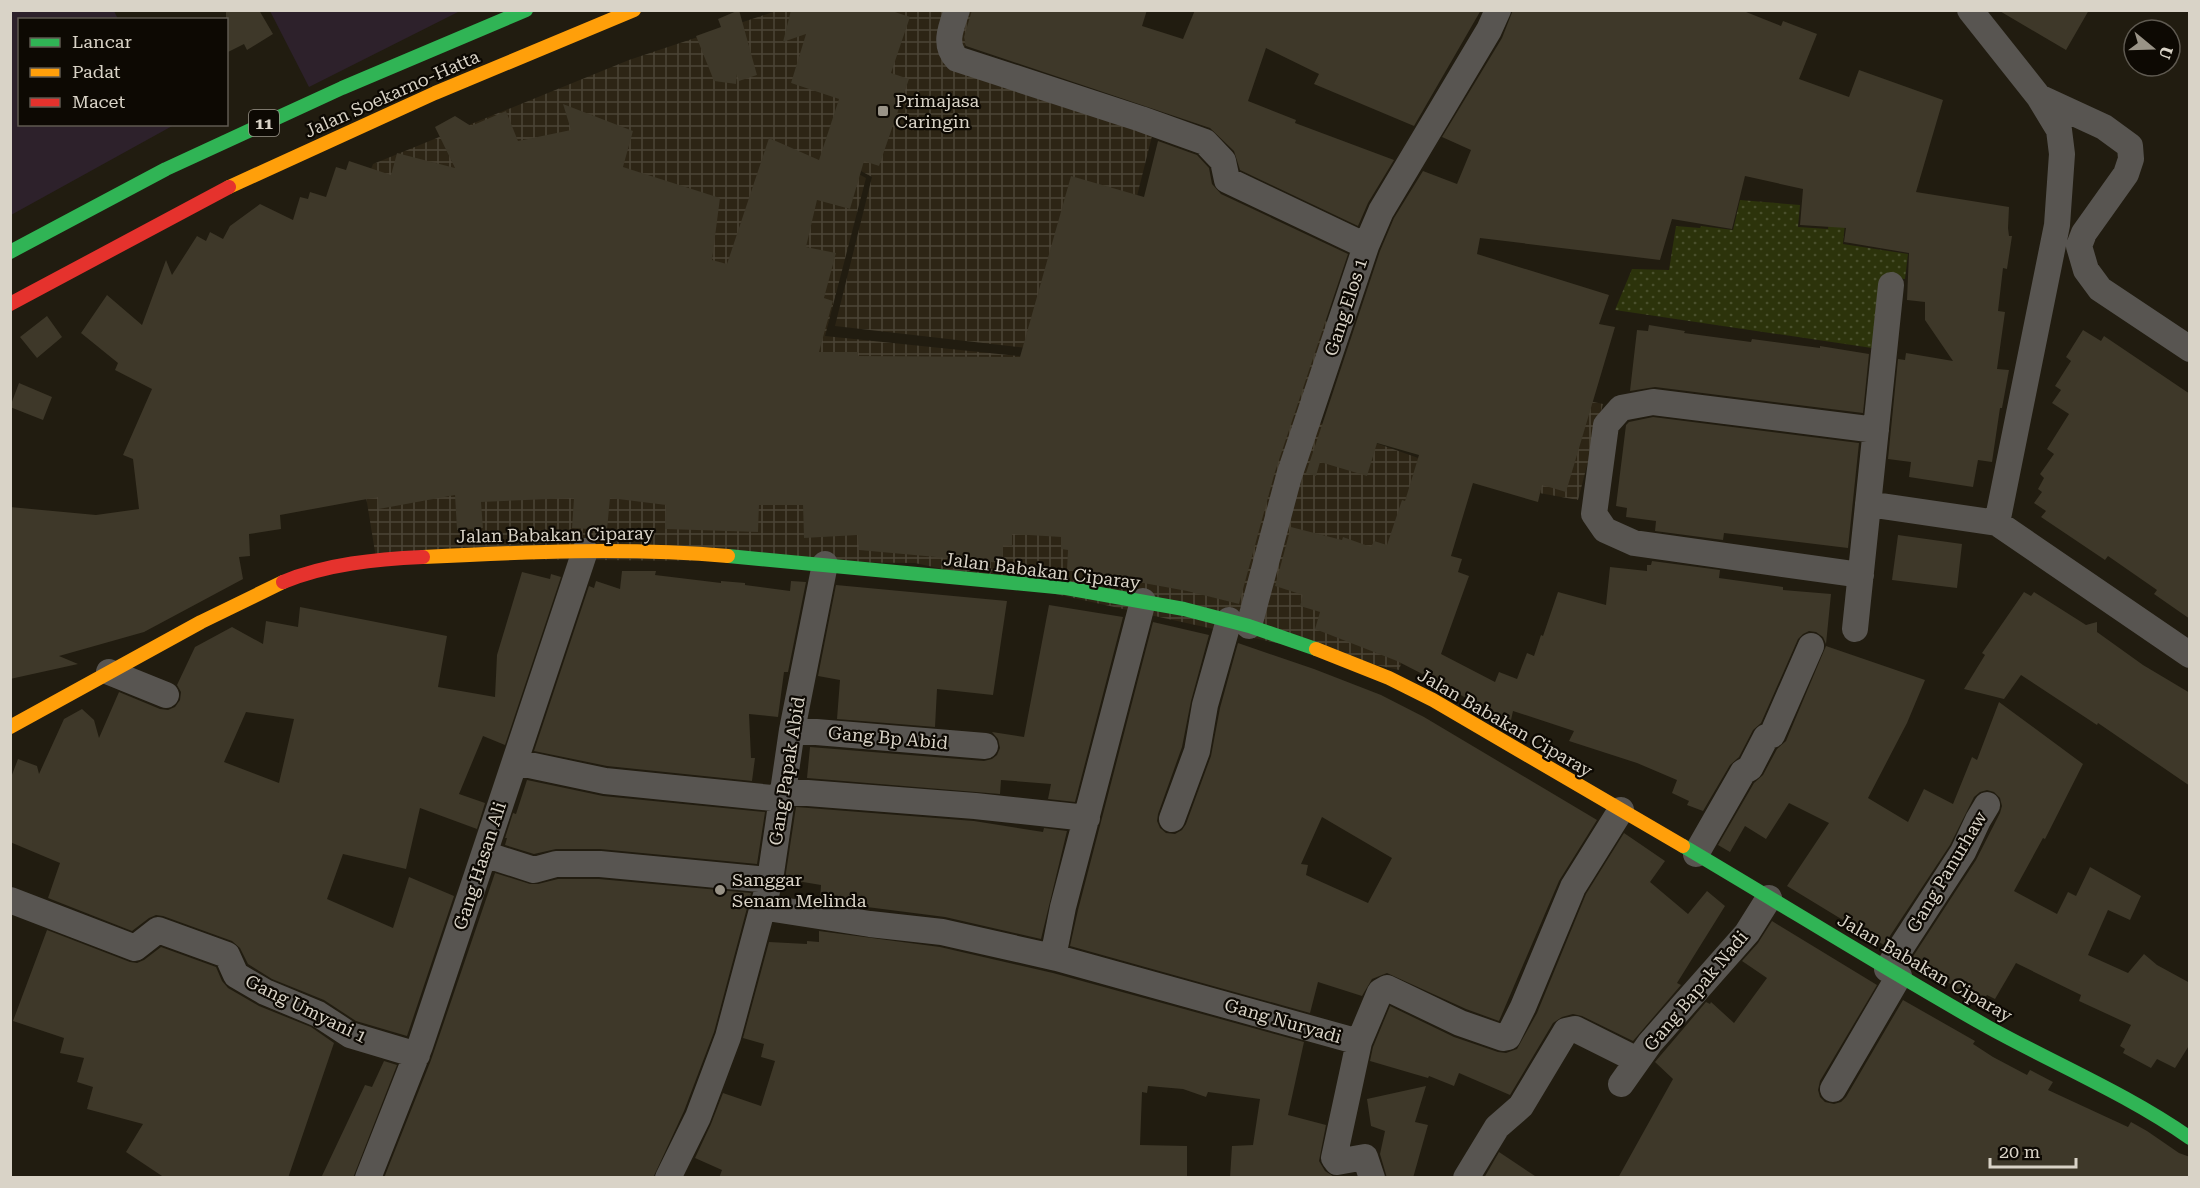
<svg xmlns="http://www.w3.org/2000/svg" width="2200" height="1188" font-family="'Roboto Serif',serif">
	<defs>
		<pattern id="industrial-grid" width="8" height="8" patternUnits="userSpaceOnUse" patternTransform="scale(1.5)"><rect width="8" height="8" fill="#2d2515"/><path d="M0 4h8M4 0v8" fill="none" stroke="#4b4436"/></pattern>
		<pattern id="grass-dots" width="8" height="8" patternUnits="userSpaceOnUse" patternTransform="scale(1.5)"><rect width="8" height="8" fill="#2c330b"/><path d="M2 2h.1M6 6h.1" fill="none" stroke="#4a502d" stroke-width="1.8" stroke-linecap="round"/></pattern>
	</defs>
	<rect width="100%" height="100%" fill="#211c10"/>
	<path fill="#2d212b" d="M 11,10 L 114,11 L 118,19 L 20,20 L 20,124 L 174,125 L 11,215 Z
		M 270,11 L 460,11 L 309,87 Z"/>
	<path fill="url(#industrial-grid)" d="M 776,11 L 859,11 L 827,157 L 866,178 L 825,336 L 1105,365 L 1285,299 L 1340,329 L 1314,421 L 1421,459 L 1452,372 L 1603,404 L 1578,500 L 1463,479 L 1399,670 L 915,563 L 376,558 L 351,404 L 346,236 L 373,164 L 629,60 Z
		M 864,11 L 976,11 L 961,59 L 1152,136 L 1097,356 L 835,326 L 872,177 L 835,157 Z"/>
	<path fill="url(#grass-dots)" d="M 1740,200 L 1800,205 L 1798,227 L 1828,229 L 1832,200 L 1847,202 L 1843,244 L 1908,254 L 1905,279 L 1881,278 L 1872,348 L 1615,310 L 1632,269 L 1669,270 L 1676,226 L 1700,228 L 1701,226 L 1733,230 Z"/>
	<path fill="#3e3829" fill-rule="evenodd" d="M 226,10 L 259,10 L 273,34 L 247,50 L 244,44 L 226,53 Z
		M 739,10 L 757,75 L 739,81 L 737,74 L 736,84 L 714,81 L 696,36 L 721,27 L 718,19 Z
		M 791,10 L 889,10 L 910,17 L 891,73 L 909,79 L 879,166 L 864,161 L 850,209 L 817,200 L 806,247 L 836,253 L 824,298 L 833,301 L 819,352 L 858,352 L 858,356 L 1020,357 L 1071,176 L 1144,197 L 1158,141 L 1197,155 L 1209,168 L 1212,184 L 1221,194 L 1348,254 L 1275,472 L 1239,604 L 1187,591 L 1067,569 L 1068,550 L 1061,549 L 1061,537 L 1012,534 L 1012,546 L 1003,545 L 1002,563 L 859,550 L 858,535 L 804,538 L 803,505 L 759,505 L 758,532 L 665,529 L 666,505 L 610,498 L 607,530 L 572,528 L 574,498 L 481,502 L 483,528 L 457,530 L 455,495 L 379,509 L 378,497 L 280,515 L 281,529 L 249,534 L 250,556 L 239,557 L 243,579 L 144,632 L 59,656 L 78,664 L 10,679 L 10,507 L 96,515 L 139,509 L 133,459 L 123,455 L 152,389 L 115,370 L 118,363 L 81,333 L 107,295 L 142,325 L 166,260 L 172,275 L 197,236 L 206,241 L 210,232 L 223,239 L 230,226 L 260,204 L 293,220 L 300,197 L 308,199 L 310,192 L 326,197 L 336,167 L 346,170 L 349,161 L 391,175 L 397,153 L 455,168 L 435,127 L 455,116 L 471,126 L 506,111 L 518,141 L 571,130 L 563,104 L 633,131 L 623,167 L 720,198 L 712,260 L 727,264 L 769,138 L 819,160 L 839,99 L 791,83 L 806,34 L 783,42 Z
		M 972,10 L 1147,10 L 1142,26 L 1183,39 L 1195,10 L 1481,10 L 1414,126 L 1314,84 L 1319,74 L 1266,48 L 1248,101 L 1296,120 L 1295,123 L 1394,160 L 1368,203 L 1358,226 L 1240,170 L 1234,151 L 1210,128 L 966,46 L 964,37 Z
		M 1513,10 L 1741,10 L 1781,26 L 1783,21 L 1817,34 L 1799,79 L 1849,97 L 1859,70 L 1943,100 L 1916,192 L 2009,207 L 2008,228 L 2009,236 L 2012,236 L 2007,269 L 2003,268 L 1998,311 L 2005,312 L 1997,369 L 2009,370 L 2002,408 L 2000,408 L 1992,462 L 1978,460 L 1973,487 L 1909,477 L 1911,462 L 1888,459 L 1898,359 L 1905,360 L 1906,353 L 1953,361 L 1925,320 L 1925,302 L 1907,300 L 1909,253 L 1844,242 L 1846,228 L 1800,225 L 1803,189 L 1745,176 L 1732,229 L 1672,219 L 1660,260 L 1480,238 L 1477,254 L 1609,295 L 1599,324 L 1615,327 L 1566,492 L 1542,485 L 1538,502 L 1473,483 L 1451,556 L 1462,559 L 1458,572 L 1469,576 L 1441,654 L 1495,682 L 1499,672 L 1517,679 L 1527,653 L 1534,656 L 1541,635 L 1543,636 L 1558,592 L 1606,605 L 1610,567 L 1647,571 L 1647,565 L 1651,565 L 1652,561 L 1720,570 L 1719,578 L 1783,587 L 1783,590 L 1831,594 L 1826,644 L 1823,637 L 1816,632 L 1809,631 L 1803,634 L 1798,639 L 1761,723 L 1753,730 L 1739,757 L 1730,765 L 1703,811 L 1687,805 L 1689,801 L 1672,793 L 1677,780 L 1637,763 L 1569,741 L 1574,731 L 1513,711 L 1511,720 L 1490,712 L 1442,684 L 1397,661 L 1315,629 L 1320,612 L 1300,606 L 1303,595 L 1275,586 L 1291,527 L 1342,540 L 1343,537 L 1371,547 L 1374,541 L 1387,545 L 1402,500 L 1405,501 L 1419,455 L 1377,443 L 1367,476 L 1320,462 L 1316,476 L 1306,473 L 1380,251 L 1394,218 L 1423,171 L 1457,184 L 1471,150 L 1442,137 L 1502,38 Z
		M 1998,10 L 2089,10 L 2066,50 Z
		M 47,316 L 62,337 L 37,358 L 20,337 Z
		M 1649,325 L 1685,331 L 1684,333 L 1751,342 L 1752,339 L 1820,348 L 1820,346 L 1869,354 L 1863,413 L 1655,387 L 1630,391 L 1637,330 L 1648,331 Z
		M 2083,330 L 2101,341 L 2104,336 L 2190,394 L 2190,619 L 2154,594 L 2157,590 L 2108,556 L 2105,560 L 2041,517 L 2046,511 L 2034,503 L 2042,492 L 2038,489 L 2044,478 L 2040,474 L 2054,454 L 2047,449 L 2069,414 L 2052,403 L 2061,390 L 2055,386 L 2071,361 L 2066,357 Z
		M 19,383 L 52,397 L 43,420 L 10,407 Z
		M 1653,417 L 1859,443 L 1848,548 L 1724,533 L 1723,540 L 1655,531 L 1656,521 L 1626,517 L 1627,508 L 1616,506 L 1626,425 L 1629,422 Z
		M 1898,535 L 1962,544 L 1957,588 L 1892,580 Z
		M 622,571 L 656,571 L 655,575 L 721,583 L 721,581 L 745,583 L 745,585 L 790,591 L 791,581 L 806,582 L 788,672 L 784,672 L 778,717 L 749,714 L 751,758 L 755,758 L 752,781 L 607,766 L 534,751 L 589,586 L 594,588 L 596,581 L 620,589 Z
		M 522,572 L 550,579 L 551,574 L 561,577 L 505,745 L 483,736 L 459,794 L 485,803 L 477,829 L 420,808 L 406,869 L 343,854 L 327,899 L 393,928 L 409,877 L 454,896 L 407,1036 L 356,1021 L 324,1000 L 272,979 L 248,964 L 240,948 L 232,941 L 163,916 L 156,915 L 149,918 L 132,931 L 48,898 L 60,863 L 10,842 L 10,780 L 18,759 L 37,766 L 39,774 L 64,719 L 82,709 L 94,720 L 99,738 L 119,692 L 160,709 L 168,710 L 175,707 L 180,700 L 181,692 L 177,685 L 195,647 L 232,627 L 263,644 L 266,621 L 298,627 L 300,607 L 447,636 L 438,687 L 495,697 L 497,655 ZM 246,712 L 294,719 L 279,783 L 224,762 Z
		M 836,585 L 1007,601 L 993,695 L 937,689 L 935,727 L 837,719 L 840,680 L 818,676 Z
		M 2024,592 L 2031,596 L 2034,592 L 2086,625 L 2097,622 L 2097,632 L 2143,665 L 2190,693 L 2190,786 L 2098,723 L 2097,725 L 2021,675 L 2004,699 L 1964,689 L 1985,655 L 1982,653 Z
		M 1049,605 L 1123,617 L 1075,802 L 1048,799 L 1051,784 L 1001,780 L 1000,794 L 807,778 L 810,747 L 984,761 L 992,759 L 997,755 L 1000,748 L 998,739 L 992,732 L 1024,737 Z
		M 1153,622 L 1209,635 L 1191,701 L 1182,747 L 1158,814 L 1157,821 L 1160,828 L 1166,833 L 1175,834 L 1182,830 L 1186,824 L 1211,756 L 1220,708 L 1238,643 L 1314,669 L 1381,695 L 1424,717 L 1597,820 L 1559,881 L 1499,1021 L 1466,1009 L 1387,973 L 1372,979 L 1362,996 L 1318,982 L 1310,1013 L 1070,946 L 1078,910 ZM 1322,817 L 1392,858 L 1368,903 L 1306,875 L 1308,865 L 1301,864 Z
		M 1826,646 L 1925,680 L 1907,723 L 1868,798 L 1908,822 L 1924,789 L 1953,804 L 1972,757 L 1977,760 L 1999,702 L 2083,764 L 2045,839 L 2043,838 L 2014,891 L 2057,914 L 2068,892 L 2076,896 L 2090,867 L 2141,896 L 2130,920 L 2108,910 L 2088,955 L 2128,973 L 2144,954 L 2157,965 L 2190,983 L 2190,1044 L 2175,1068 L 2157,1059 L 2151,1068 L 2123,1053 L 2125,1049 L 2120,1046 L 2131,1025 L 2079,1001 L 2081,995 L 2016,963 L 1995,999 L 1987,995 L 1982,1002 L 1910,961 L 1976,860 L 2000,813 L 2002,806 L 2000,798 L 1994,792 L 1987,790 L 1980,792 L 1974,797 L 1950,845 L 1884,945 L 1787,886 L 1829,823 L 1789,803 L 1766,839 L 1745,826 L 1730,852 L 1718,845 L 1754,783 L 1763,775 L 1777,749 L 1786,741 Z
		M 527,780 L 603,796 L 765,812 L 757,864 L 600,849 L 556,849 L 534,854 L 505,845 L 507,838 L 505,838 L 513,813 L 516,814 Z
		M 796,807 L 974,821 L 1043,832 L 1044,828 L 1067,831 L 1041,939 L 945,917 L 820,901 L 821,885 L 785,879 Z
		M 1624,833 L 1665,861 L 1650,882 L 1688,914 L 1707,891 L 1725,906 L 1677,983 L 1681,985 L 1633,1041 L 1582,1016 L 1573,1014 L 1562,1017 L 1553,1023 L 1510,1095 L 1459,1073 L 1454,1086 L 1429,1076 L 1428,1078 L 1370,1061 L 1373,1047 L 1390,1006 L 1454,1037 L 1498,1052 L 1506,1053 L 1517,1049 L 1537,1013 L 1586,894 Z
		M 495,873 L 530,884 L 538,884 L 558,879 L 599,879 L 751,893 L 714,1032 L 684,1111 L 653,1178 L 384,1178 L 431,1060 Z
		M 1772,921 L 1877,985 L 1820,1081 L 1818,1090 L 1820,1097 L 1825,1102 L 1834,1104 L 1841,1102 L 1846,1097 L 1903,1000 L 1975,1041 L 1973,1044 L 1993,1057 L 2027,1075 L 2030,1070 L 2053,1082 L 2048,1090 L 2128,1127 L 2131,1122 L 2147,1131 L 2179,1153 L 2190,1157 L 2190,1178 L 1618,1178 L 1673,1079 L 1655,1062 L 1706,1002 L 1710,1004 L 1711,1002 L 1734,1023 L 1767,978 L 1742,961 L 1758,943 Z
		M 47,930 L 130,962 L 137,963 L 144,960 L 161,947 L 216,967 L 222,981 L 228,988 L 259,1006 L 311,1027 L 334,1043 L 288,1178 L 165,1178 L 126,1152 L 143,1124 L 87,1109 L 93,1087 L 77,1082 L 84,1058 L 60,1053 L 64,1038 L 13,1021 Z
		M 819,931 L 940,947 L 1053,973 L 1304,1042 L 1288,1115 L 1326,1125 L 1319,1161 L 1325,1171 L 1336,1178 L 1230,1178 L 1232,1146 L 1253,1145 L 1260,1099 L 1208,1092 L 1206,1097 L 1183,1089 L 1148,1086 L 1147,1093 L 1142,1092 L 1140,1145 L 1187,1146 L 1187,1178 L 719,1178 L 722,1170 L 695,1158 L 711,1124 L 723,1093 L 761,1106 L 775,1061 L 761,1057 L 764,1044 L 743,1038 L 769,942 L 807,944 L 807,941 L 819,942 Z
		M 384,1061 L 397,1065 L 353,1178 L 321,1178 L 365,1085 L 372,1087 Z
		M 1426,1086 L 1415,1122 L 1428,1125 L 1413,1178 L 1387,1178 L 1380,1154 L 1385,1131 L 1371,1126 L 1367,1099 Z
		M 1499,1152 L 1538,1178 L 1484,1178 Z"/>
	<g fill="none" stroke-linecap="round" stroke-linejoin="round">
		<path stroke="#585551" stroke-width="26" d="M 957,10 C 951,27 943,45 957,59 L 1141,119 L 1205,142 L 1223,161 L 1227,180 L 1366,246
			M 1970,10 L 2039,97 L 2059,130 L 2062,154 L 2057,225 L 1997,523 L 2190,655
			M 2039,97 L 2104,127 L 2130,146 L 2131,159 L 2126,174 L 2084,233 L 2079,246 L 2086,270 L 2100,289 L 2190,349
			M 1868,504 L 1997,523
			M 1861,575 L 1634,543 L 1605,530 L 1594,514 L 1606,425 L 1621,408 L 1653,402 L 1876,430
			M 1249,626 L 1289,476 L 1366,246 L 1381,211 L 1489,30 L 1498,10
			M 1855,629 L 1891,285
			M 109,672 L 166,695
			M 792,730 L 985,746
			M 515,762 L 605,781 L 782,799
			M 782,791 L 975,806 L 1087,818
			M 1172,819 L 1197,751 L 1205,705 L 1229,620
			M 484,854 L 534,870 L 556,864 L 600,864 L 770,880
			M 1696,854 L 1743,772 L 1750,768 L 1766,737 L 1772,735 L 1811,646
			M 10,900 L 135,948 L 158,930 L 227,955 L 236,975 L 265,992 L 318,1014 L 350,1035 L 417,1055
			M 762,907 L 870,924 L 942,932 L 1057,958 L 1359,1042 L 1380,992 L 1387,988 L 1460,1023 L 1503,1038 L 1508,1037 L 1523,1007 L 1573,887 L 1621,810
			M 1053,957 L 1063,907 L 1143,601
			M 1887,969 L 1963,852 L 1978,820 L 1987,805
			M 1359,1042 L 1334,1158 L 1337,1162 L 1365,1157 L 1372,1178
			M 1621,1084 L 1650,1043 L 1747,933 L 1769,898
			M 1833,1089 L 1899,976
			M 368,1178 L 420,1046 L 585,551
			M 668,1178 L 698,1117 L 728,1037 L 770,880 L 792,730 L 825,564
			M 1466,1178 L 1497,1127 L 1521,1106 L 1566,1031 L 1575,1029 L 1637,1060"/>
		<path stroke="#30b455" stroke-width="14" d="M 10,252 L 166,169 L 342,88 L 526,10
			M 728,556 L 1066,588 L 1184,609 L 1249,626 L 1316,649
			M 1683,846 C 1785,906 1885,969 1988,1027 C 2055,1064 2127,1094 2190,1138"/>
		<path stroke="#ff9f0a" stroke-width="14" d="M 229,187 L 435,93 L 634,10
			M 423,557 C 524,552 626,547 728,556
			M 1316,649 L 1389,678 L 1433,700 L 1683,846
			M 10,727 L 201,622 L 283,582"/>
		<path stroke="#e5322d" stroke-width="14" d="M 10,304 L 229,187
			M 283,582 C 326,564 377,559 423,557"/>
	</g>
	<g fill="#999387" stroke="#0d0903" stroke-width="2">
		<rect x="877" y="105" width="12" height="12" rx="3"/>
		<circle cx="720" cy="890" r="6"/>
	</g>
	<g text-anchor="middle" stroke-width="4.5" stroke-linejoin="round" paint-order="stroke">
		<rect fill="#0d0903" stroke="#9c968c" stroke-width="1.5" x="249" y="110" width="30" height="26" rx="4.5"/>
		<g font-size="16" font-weight="bold" fill="#d9d3c7">
			<text x="264" y="129">11</text>
		</g>
		<g font-size="18" fill="#d9d3c7" stroke="#0d0903">
			<text transform="translate(392 94) rotate(-24)" y="6">Jalan Soekarno-Hatta</text>
			<text transform="translate(1346 307) rotate(-72)" y="6">Gang Elos 1</text>
			<text transform="translate(555 535) rotate(-1)" y="6">Jalan Babakan Ciparay</text>
			<text transform="translate(1042 571) rotate(7)" y="6">Jalan Babakan Ciparay</text>
			<text transform="translate(1505 723) rotate(30)" y="6">Jalan Babakan Ciparay</text>
			<text transform="translate(888 738) rotate(5)" y="6">Gang Bp Abid</text>
			<text transform="translate(787 771) rotate(-81)" y="6">Gang Papak Abid</text>
			<text transform="translate(480 866) rotate(-72)" y="6">Gang Hasan Ali</text>
			<text transform="translate(1947 872) rotate(-59)" y="6">Gang Panurhaw</text>
			<text transform="translate(1925 968) rotate(30)" y="6">Jalan Babakan Ciparay</text>
			<text transform="translate(1696 991) rotate(-50)" y="6">Gang Bapak Nadi</text>
			<text transform="translate(306 1009) rotate(26)" y="6">Gang Umyani 1</text>
			<text transform="translate(1283 1021) rotate(16)" y="6">Gang Nuryadi</text>
		</g>
		<g font-size="18" fill="#d9d3c7" stroke="#0d0903" text-anchor="start">
			<text x="895" y="107">Primajasa<tspan x="895" dy="21">Caringin</tspan></text>
			<text x="732" y="886">Sanggar<tspan x="732" dy="21">Senam Melinda</tspan></text>
		</g>
	</g>
	<rect width="2200" height="1188" fill="none" stroke="#d9d3c7" stroke-width="24"/>
	<rect x="18" y="18" width="210" height="108" fill="#0d0903" stroke="#5f5a51" stroke-width="1.5"/>
	<rect x="30" y="38" width="30" height="9" fill="#30b455" stroke="#5f5a51" stroke-width="1.5"/>
	<text x="72" y="48" font-size="18" fill="#d9d3c7">Lancar</text>
	<rect x="30" y="68" width="30" height="9" fill="#ff9f0a" stroke="#5f5a51" stroke-width="1.5"/>
	<text x="72" y="78" font-size="18" fill="#d9d3c7">Padat</text>
	<rect x="30" y="98" width="30" height="9" fill="#e5322d" stroke="#5f5a51" stroke-width="1.5"/>
	<text x="72" y="108" font-size="18" fill="#d9d3c7">Macet</text>
	<g transform="translate(2152 48) rotate(109)"><circle r="28" fill="#0d0903" stroke="#5f5a51" stroke-width="1.5"/>
	<path d="M0-4.5L10 22L0 15L-10 22Z" fill="#999387"/>
	<text y="-9" font-size="16" font-weight="bold" text-anchor="middle" fill="#d9d3c7">U</text>
	</g>
	<path d="M1990 1158v9h86v-9" fill="none" stroke="#d9d3c7" stroke-width="3"/>
	<text x="1999" y="1158" font-size="18" fill="#d9d3c7" stroke="#0d0903" stroke-width="4.5" paint-order="stroke">20 m</text>
</svg>
